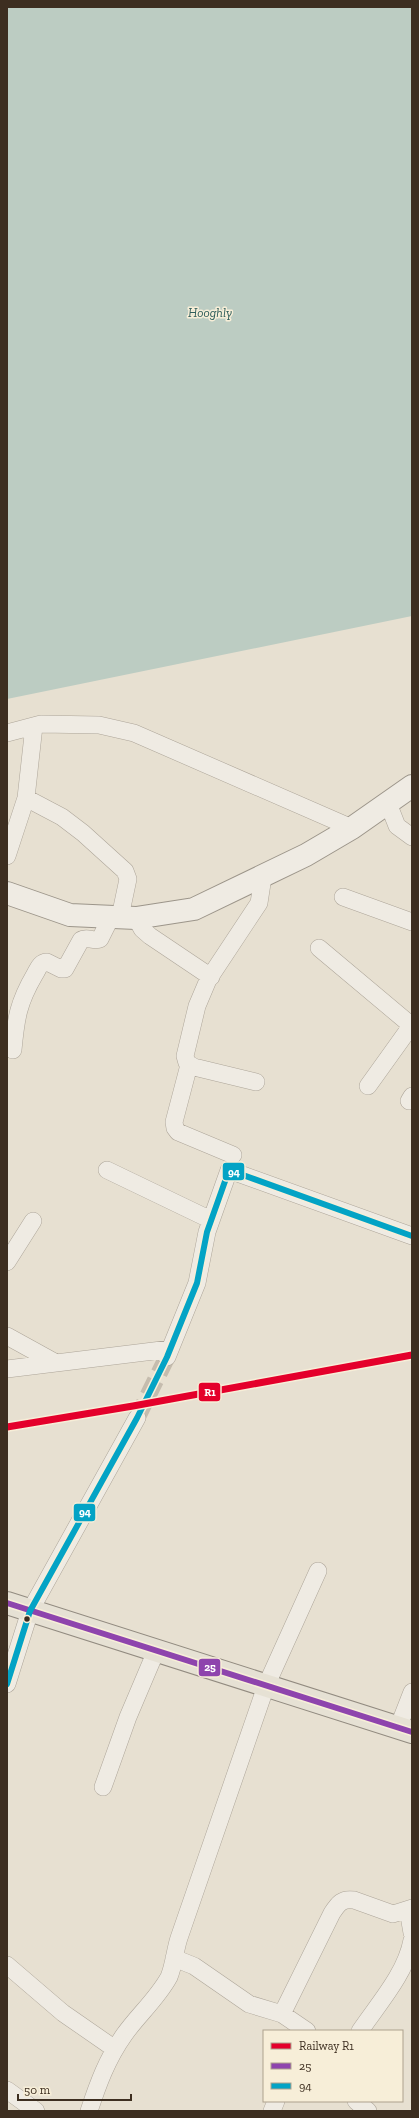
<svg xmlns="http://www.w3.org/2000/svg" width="419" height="2118" font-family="'Zilla Slab',serif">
	<rect width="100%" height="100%" fill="#e7e0d1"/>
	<path fill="#bcccc2" d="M 7,7 L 412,7 L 412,616 L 7,699 Z"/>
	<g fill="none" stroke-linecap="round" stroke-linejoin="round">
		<path stroke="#c5bcae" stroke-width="17" stroke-dasharray="17 8" stroke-linecap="butt" d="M 137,1418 L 167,1357"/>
		<defs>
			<path id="street" d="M 7,733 L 41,724 L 99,725 L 134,733 L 352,828
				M 26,798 L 62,817 L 83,833 L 125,871 L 128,879 L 120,917
				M 388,803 L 397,826 L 412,837
				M 7,856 L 26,798 L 34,726
				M 343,897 L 412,922
				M 136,918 L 142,929 L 150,936 L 211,977
				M 319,948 L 412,1026
				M 13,1050 C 16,1018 18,1003 35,974 C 38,969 40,962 47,962 L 61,969 L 65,969 L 81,940 C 87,936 94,942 100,939 L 111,917
				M 189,1065 L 174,1122 L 175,1128 L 178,1132 L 233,1155
				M 256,1082 L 194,1067 L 187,1063 L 185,1056 L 197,1006 L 208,980 L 259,903 L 263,877
				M 368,1086 L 411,1026
				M 409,1101 L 412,1096
				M 107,1170 L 211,1220
				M 7,1262 L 33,1221
				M 7,1336 L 56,1363
				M 167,1357 L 197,1283 L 207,1232 L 229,1170 L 412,1236
				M 7,1369 L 170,1349
				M 7,1684 L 30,1611 L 137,1418
				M 398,1728 L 412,1692
				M 103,1787 L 128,1717 L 156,1651
				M 408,1910 L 412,1933
				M 174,1958 L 194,1966 L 249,2004 L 282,2014 L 307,2031
				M 7,1965 L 63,2013 L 115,2049
				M 282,2014 L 332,1913 C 338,1904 342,1898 354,1900 L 393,1914 L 412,1908
				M 360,2031 C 379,2003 406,1973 412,1940
				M 7,2090 L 36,2111
				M 356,2101 L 368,2111
				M 89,2111 C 98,2084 107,2059 124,2035 C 138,2015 157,1999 169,1977 C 174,1965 175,1950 179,1938 L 266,1686 L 318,1571
				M 272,2111 L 276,2101"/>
			<path id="secondary" d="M 7,893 L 70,915 L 136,918 L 194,909 L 306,855 L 352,828 L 412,786"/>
			<path id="primary" d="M 7,1603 L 412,1732"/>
		</defs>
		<use href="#street" stroke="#ada599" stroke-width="18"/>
		<use href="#secondary" stroke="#9c958a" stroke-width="24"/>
		<use href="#primary" stroke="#928b80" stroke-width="24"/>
		<use href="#street" stroke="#efebe3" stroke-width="17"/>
		<use href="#secondary" stroke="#efebe3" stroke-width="22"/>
		<use href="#primary" stroke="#e6e1d4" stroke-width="22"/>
		<defs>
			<path id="bus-1" d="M 7,1603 L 412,1732"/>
			<path id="bus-2" d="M 7,1684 L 30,1611 L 137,1418 L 167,1357 L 197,1283 L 207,1232 L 229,1170 L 412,1236"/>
		</defs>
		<use href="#bus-1" stroke="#f7eed8" stroke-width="9"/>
		<use href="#bus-2" stroke="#f7eed8" stroke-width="9"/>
		<use href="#bus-1" stroke="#8e44ad" stroke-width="6"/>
		<use href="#bus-2" stroke="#03a3c5" stroke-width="6"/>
		<defs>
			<path id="rail-1" d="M 7,1427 L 133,1406 L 412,1355"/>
		</defs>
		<use href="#rail-1" stroke="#f7eed8" stroke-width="10"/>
		<use href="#rail-1" stroke="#e4002b" stroke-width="7"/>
	</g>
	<circle fill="#3d2e20" stroke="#f7eed8" stroke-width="1.5" cx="27" cy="1619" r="3.5"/>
	<g text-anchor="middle" stroke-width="3" stroke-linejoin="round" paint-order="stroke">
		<g font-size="13" font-style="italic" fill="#2f5d5a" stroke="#f7eed8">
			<text x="210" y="317">Hooghly</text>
		</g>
	</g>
	<g stroke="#f7eed8" stroke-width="1.5">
		<rect x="222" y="1162" width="23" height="19" rx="4" fill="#03a3c5"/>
		<rect x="198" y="1382" width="23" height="20" rx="4" fill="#e4002b"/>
		<rect x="73" y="1503" width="23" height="19" rx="4" fill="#03a3c5"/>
		<rect x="198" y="1658" width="23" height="19" rx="4" fill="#8e44ad"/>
	</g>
	<g font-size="11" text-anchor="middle" font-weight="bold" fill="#fff">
		<text x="234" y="1176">94</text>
		<text x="210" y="1396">R1</text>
		<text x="85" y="1516">94</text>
		<text x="210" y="1671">25</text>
	</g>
	<rect width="419" height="2118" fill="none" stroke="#3d2e20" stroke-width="16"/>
	<rect x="263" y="2030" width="140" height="72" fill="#f7eed8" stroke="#ada18e"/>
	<rect x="271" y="2043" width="20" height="6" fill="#e4002b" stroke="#ada18e"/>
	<text x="299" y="2050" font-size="12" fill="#3d2e20">Railway R1</text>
	<rect x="271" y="2063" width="20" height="6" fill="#8e44ad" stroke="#ada18e"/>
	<text x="299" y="2070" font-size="12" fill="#3d2e20">25</text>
	<rect x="271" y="2083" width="20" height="6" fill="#03a3c5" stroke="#ada18e"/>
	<text x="299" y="2090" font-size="12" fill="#3d2e20">94</text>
	<path d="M18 2094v6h113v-6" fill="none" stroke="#3d2e20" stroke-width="2"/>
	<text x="24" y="2094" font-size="12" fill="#3d2e20" stroke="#f7eed8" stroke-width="3" paint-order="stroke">50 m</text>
</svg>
